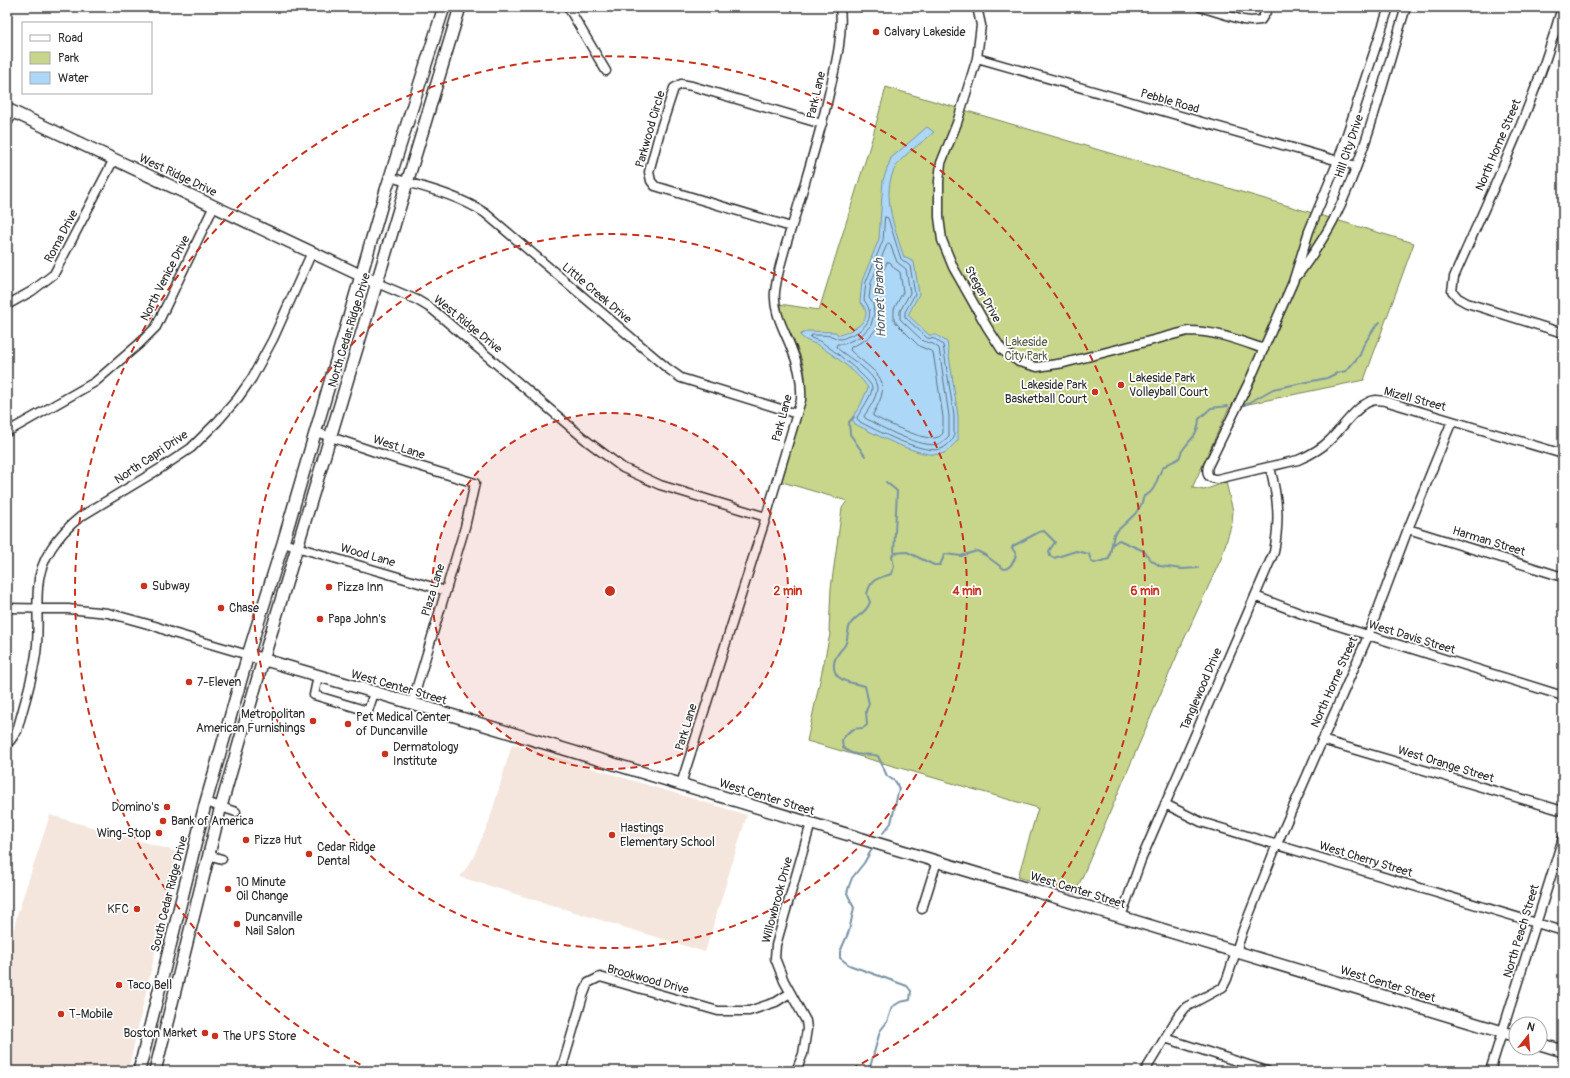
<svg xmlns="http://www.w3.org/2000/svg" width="1570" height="1078" font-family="Pangolin,sans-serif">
	<rect width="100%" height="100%" fill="#fff"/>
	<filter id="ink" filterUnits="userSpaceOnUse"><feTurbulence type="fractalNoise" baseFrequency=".025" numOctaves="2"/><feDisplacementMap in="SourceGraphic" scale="8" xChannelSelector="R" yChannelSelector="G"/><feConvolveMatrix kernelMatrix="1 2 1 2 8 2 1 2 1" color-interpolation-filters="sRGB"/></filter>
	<g filter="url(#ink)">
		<path fill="#f4e6dd" d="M 512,744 L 747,815 L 705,952 L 460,877 L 472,860 L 489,822 Z
			M 50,815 L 178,852 L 128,1071 L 7,1071 L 7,960 L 17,915 Z"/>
		<path fill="#c7d68a" stroke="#79805a" d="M 886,87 L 1414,243 L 1364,380 L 1229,408 L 1193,486 L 1193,488 L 1204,490 L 1226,482 L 1233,511 L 1232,523 L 1221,559 L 1181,646 L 1075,894 L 1018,877 L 1038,808 L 807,741 L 830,634 L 829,631 L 831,588 L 842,508 L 847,501 L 779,481 C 790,449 813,397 803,364 C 797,343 784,326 780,304 L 819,310 L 872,139 Z"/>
		<path fill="#acd7f7" stroke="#7892a5" d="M 927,127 L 934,132 C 923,142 910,150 901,160 C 877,185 895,230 904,257 L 914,262 L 919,294 L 908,315 L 929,335 L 936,335 L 947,342 L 958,416 L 958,440 C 954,444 948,451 944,453 C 924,461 873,433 855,424 L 852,418 L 861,404 L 868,388 C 861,375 835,356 821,347 C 813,341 808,344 800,335 L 807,331 L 836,332 L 838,335 L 840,335 C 854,330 877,319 860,302 L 862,281 L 879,239 L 883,180 L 891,158 Z"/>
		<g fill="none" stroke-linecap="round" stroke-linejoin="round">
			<path stroke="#5f707d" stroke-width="1" d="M 885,217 L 888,218 L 901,259 L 910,266 L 915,294 L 905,312 L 905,317 L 927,338 L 935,339 L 943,345 L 954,416 L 954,438 C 951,441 947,446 943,448 C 926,457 874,429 858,421 L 857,417 C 861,411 873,394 872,387 C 870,379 830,347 821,342 C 818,340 814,340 810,337 L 812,335 C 818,335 825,335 831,336 C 835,337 836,339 840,339 C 843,339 846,337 849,336 C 865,330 877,317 864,300 L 866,282 L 883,240 Z
				M 888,243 L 890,244 L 897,262 L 906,269 L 910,293 L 900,311 L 900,319 L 923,341 L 933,344 L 939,348 L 949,416 L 949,436 C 946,438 943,443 939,444 C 922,449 880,427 865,418 L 864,416 C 869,409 877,397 877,388 C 876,372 846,357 836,347 L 837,344 L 844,344 L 861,336 L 871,325 L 874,314 L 873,304 L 869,298 L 871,283 Z
				M 887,262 L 890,262 L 894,268 L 900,272 L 903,292 L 894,309 L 894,320 L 898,325 L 919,346 L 933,352 L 943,417 L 943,433 C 942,434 940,437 938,437 C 927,443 885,422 873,416 L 873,414 C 896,376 873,373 850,350 L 851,347 C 870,339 883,329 879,306 C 879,302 876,298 876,294 C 876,282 883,273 887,262 Z"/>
			<path stroke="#7892a5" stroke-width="2" d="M 1245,405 L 1273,389 L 1327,378 L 1337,373 L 1346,371 L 1360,355 L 1363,346 L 1375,327 L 1380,322
				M 854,417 L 849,422 L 850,434 L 865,456
				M 1113,544 L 1119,540 L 1144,551 L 1151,560 L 1160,566 L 1182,569 L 1198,568
				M 894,553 L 907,552 L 934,565 L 940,565 L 945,554 L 961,556 L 977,551 L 985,555 L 1004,569 C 1011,568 1015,560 1016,554 L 1012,548 L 1013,546 L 1039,532 L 1044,531 L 1055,542 L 1049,551 L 1050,556 L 1054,558 L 1076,551 L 1089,554 L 1091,561 L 1094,563 L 1109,559 L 1114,534 L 1135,514 L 1141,505 L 1144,496 C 1156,492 1156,479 1162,469 C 1165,464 1173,462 1178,459 C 1181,457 1180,454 1182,451 C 1191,437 1198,437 1199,419 L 1211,408 L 1228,406
				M 883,833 L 891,823 L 899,789 L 896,782 L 887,776 L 878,756 C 863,752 859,759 843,748 L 842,740 C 848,731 852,728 863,728 L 867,725 L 866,711 L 869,704 L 865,686 C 853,683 832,682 834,664 C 834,656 841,651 845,645 C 849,638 846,629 852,622 C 859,614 867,612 870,602 L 867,594 C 871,578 877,579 891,574 L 894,567 L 892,556 L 894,553 L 897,491 L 886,482
				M 869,1071 L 880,1031 L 887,1022 L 892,1007 L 900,1002 L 910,1000 L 911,991 L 907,986 L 849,965 L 840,958 L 840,952 L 849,931 L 854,908 L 847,893 L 849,886 L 852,878 L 864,863 L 872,849"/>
			<defs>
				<path id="street" d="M 568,7 L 606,71
					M 977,7 L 981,25 L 977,58 L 957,123 L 941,163 L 939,181 L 939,217 L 942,240 L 953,267 L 987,327 L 1002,350 L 1019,362 L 1037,367 L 1064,363 L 1188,331 C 1216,331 1238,340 1264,349
					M 1200,7 L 1243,20 L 1251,21 L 1261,20 L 1266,12 L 1267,7
					M 1389,7 L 1338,161 L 1309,231 L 1293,282 L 1249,382 L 1208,466 C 1206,474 1208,479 1217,479 L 1298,460 C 1310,455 1321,449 1330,440 C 1342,429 1359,401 1376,400 C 1379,400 1383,401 1385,401 L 1563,454
					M 1562,7 C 1536,101 1493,188 1454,277 L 1452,291 L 1458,298 L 1467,303 L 1563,333
					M 977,58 L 1356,166
					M 7,124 L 13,112
					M 390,177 C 422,187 456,194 485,213 L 667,368 L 681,378 L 797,414
					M 791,227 L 655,186 L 651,181 L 649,172 L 660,131 L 674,88 L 681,84 L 692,86 L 822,124
					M 1298,275 C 1311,257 1323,240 1333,221 C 1366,156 1384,77 1406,7
					M 377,283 L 417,300 L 432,309 L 587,441 L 623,468 L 660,485 L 766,517
					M 7,305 L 32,291 L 54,274 L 114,159
					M 7,432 L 95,382 L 139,344 L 156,327 L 214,206
					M 316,432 L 399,460 L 475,483 L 465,527 L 412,703
					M 1408,529 L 1563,577
					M 283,543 L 446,591
					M 1255,596 L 1310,617 L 1563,696
					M 7,608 L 68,609 L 108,613 L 155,626 L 173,633 L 248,655
					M 318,676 L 314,695 L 368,711 L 374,693
					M 1322,740 L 1563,811
					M 7,741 L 10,741 L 17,731 C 23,708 31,684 35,660 C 40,636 36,612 38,588 C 39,559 59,534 80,517 L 161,468 L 191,448 L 218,421 L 238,398 L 252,378 L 273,339 L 312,252
					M 681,784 L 766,517 L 801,400 C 802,382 799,366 792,350 C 785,331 773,313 775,292 C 778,266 788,239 796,213 C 808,171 822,128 831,85 C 837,59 843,34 840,7
					M 206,802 L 236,812
					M 1165,804 L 1201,822 L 1563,931
					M 208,855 L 222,859
					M 922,909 L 937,861
					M 1121,917 L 1141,860 L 1274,552 C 1280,519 1278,499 1270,467
					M 1165,1038 L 1267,1071
					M 561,1071 L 583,996 L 588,983 L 600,977 L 718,1011 L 749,1011 L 776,1002 L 790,993
					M 796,1071 L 803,1054 L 807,1029 L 806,1021 L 784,981 L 775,958 L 776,945 L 811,823
					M 1145,1071 L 1177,1018 L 1186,1007 L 1223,987 L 1227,979 L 1243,930 L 1277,844 L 1368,636 L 1408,529 L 1452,421
					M 1490,1071 L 1563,838"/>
				<path id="secondary" d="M 7,109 L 377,283
					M 248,655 L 428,708 L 1516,1036
					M 1540,1044 L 1563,1051
					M 139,1071 L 205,805 L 248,655 L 283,543 L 386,190 L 444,7
					M 155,1071 L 220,810 L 263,660 L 460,7"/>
			</defs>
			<use href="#street" stroke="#2b2b2b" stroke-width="11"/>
			<use href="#secondary" stroke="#2b2b2b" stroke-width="14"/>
			<use href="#street" stroke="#fff" stroke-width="8"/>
			<use href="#secondary" stroke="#fff" stroke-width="11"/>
		</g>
	</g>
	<circle cx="610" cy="591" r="178" fill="#c8321e" fill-opacity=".12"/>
	<g fill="none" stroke="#c8321e" stroke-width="2" stroke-dasharray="7 5">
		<circle cx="610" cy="591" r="178"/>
		<circle cx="610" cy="591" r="357"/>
		<path d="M371 1070A535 535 0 1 1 849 1070"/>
	</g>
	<g fill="#c8321e" stroke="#fff" stroke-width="1.5">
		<circle cx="876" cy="32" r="4"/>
		<circle cx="1121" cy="385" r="4"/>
		<circle cx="1095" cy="392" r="4"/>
		<circle cx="144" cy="586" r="4"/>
		<circle cx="329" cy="587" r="4"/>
		<circle cx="221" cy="608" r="4"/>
		<circle cx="320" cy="619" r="4"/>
		<circle cx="189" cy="682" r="4"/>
		<circle cx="313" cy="721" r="4"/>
		<circle cx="348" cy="724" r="4"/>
		<circle cx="385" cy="754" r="4"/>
		<circle cx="167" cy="807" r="4"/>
		<circle cx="163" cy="821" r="4"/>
		<circle cx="159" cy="833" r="4"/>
		<circle cx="612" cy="835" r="4"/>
		<circle cx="246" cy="840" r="4"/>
		<circle cx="309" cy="854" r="4"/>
		<circle cx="228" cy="889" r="4"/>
		<circle cx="137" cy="909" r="4"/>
		<circle cx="237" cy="924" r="4"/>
		<circle cx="119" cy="985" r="4"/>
		<circle cx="61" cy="1014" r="4"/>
		<circle cx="205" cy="1033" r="4"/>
		<circle cx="215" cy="1036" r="4"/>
	</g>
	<g text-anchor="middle" stroke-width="3.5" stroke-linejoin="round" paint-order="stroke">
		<g font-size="12" fill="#2b2b2b" stroke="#fff" text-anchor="start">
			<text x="884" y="36">Calvary Lakeside</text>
			<text x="1129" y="382">Lakeside Park<tspan x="1129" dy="14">Volleyball Court</tspan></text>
			<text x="1087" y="389" text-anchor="end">Lakeside Park<tspan x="1087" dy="14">Basketball Court</tspan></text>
			<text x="152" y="590">Subway</text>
			<text x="337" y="591">Pizza Inn</text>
			<text x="229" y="612">Chase</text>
			<text x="328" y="623">Papa John's</text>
			<text x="197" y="686">7-Eleven</text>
			<text x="305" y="718" text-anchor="end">Metropolitan<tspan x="305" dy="14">American Furnishings</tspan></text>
			<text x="356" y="721">Pet Medical Center<tspan x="356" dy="14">of Duncanville</tspan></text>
			<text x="393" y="751">Dermatology<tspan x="393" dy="14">Institute</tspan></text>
			<text x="159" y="811" text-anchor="end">Domino's</text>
			<text x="171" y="825">Bank of America</text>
			<text x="620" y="832">Hastings<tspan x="620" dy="14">Elementary School</tspan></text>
			<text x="151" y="837" text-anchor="end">Wing-Stop</text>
			<text x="254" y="844">Pizza Hut</text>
			<text x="317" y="851">Cedar Ridge<tspan x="317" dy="14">Dental</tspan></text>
			<text x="236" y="886">10 Minute<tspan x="236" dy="14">Oil Change</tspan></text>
			<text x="129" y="913" text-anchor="end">KFC</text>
			<text x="245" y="921">Duncanville<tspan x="245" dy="14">Nail Salon</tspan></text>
			<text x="127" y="989">Taco Bell</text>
			<text x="69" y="1018">T-Mobile</text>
			<text x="197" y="1037" text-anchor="end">Boston Market</text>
			<text x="223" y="1040">The UPS Store</text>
		</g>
		<g font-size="12" fill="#2b2b2b" stroke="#fff">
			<text transform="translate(816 95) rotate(-77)" y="4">Park Lane</text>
			<text transform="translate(1170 101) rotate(16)" y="4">Pebble Road</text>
			<text transform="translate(650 129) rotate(-74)" y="4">Parkwood Circle</text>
			<text transform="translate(1498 145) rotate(-67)" y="4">North Horne Street</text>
			<text transform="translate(1349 146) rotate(-71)" y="4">Hill City Drive</text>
			<text transform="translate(178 175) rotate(25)" y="4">West Ridge Drive</text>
			<text transform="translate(61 236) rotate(-62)" y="4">Roma Drive</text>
			<text transform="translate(165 278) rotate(-63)" y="4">North Venice Drive</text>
			<text transform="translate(597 293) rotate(40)" y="4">Little Creek Drive</text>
			<text transform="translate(983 294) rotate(61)" y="4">Steger Drive</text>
			<text transform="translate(468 324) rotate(39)" y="4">West Ridge Drive</text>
			<text transform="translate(349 330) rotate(-73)" y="4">North Cedar Ridge Drive</text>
			<text transform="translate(1415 399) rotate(15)" y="4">Mizell Street</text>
			<text transform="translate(782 418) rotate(-75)" y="4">Park Lane</text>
			<text transform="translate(399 447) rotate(18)" y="4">West Lane</text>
			<text transform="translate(151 457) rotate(-34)" y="4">North Capri Drive</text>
			<text transform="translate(1489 541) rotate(17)" y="4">Harman Street</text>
			<text transform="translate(368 555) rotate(16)" y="4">Wood Lane</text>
			<text transform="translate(433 590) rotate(-73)" y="4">Plaza Lane</text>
			<text transform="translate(1412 637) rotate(17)" y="4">West Davis Street</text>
			<text transform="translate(1334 682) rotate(-66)" y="4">North Horne Street</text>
			<text transform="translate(399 687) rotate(16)" y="4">West Center Street</text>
			<text transform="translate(1201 689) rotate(-67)" y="4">Tanglewood Drive</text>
			<text transform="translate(686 727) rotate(-73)" y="4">Park Lane</text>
			<text transform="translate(1446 764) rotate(17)" y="4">West Orange Street</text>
			<text transform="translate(767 797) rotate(17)" y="4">West Center Street</text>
			<text transform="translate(1366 859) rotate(17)" y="4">West Cherry Street</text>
			<text transform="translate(1078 890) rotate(17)" y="4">West Center Street</text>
			<text transform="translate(169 894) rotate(-76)" y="4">South Cedar Ridge Drive</text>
			<text transform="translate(777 900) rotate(-75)" y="4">Willowbrook Drive</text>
			<text transform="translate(1521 931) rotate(-73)" y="4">North Peach Street</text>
			<text transform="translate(648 979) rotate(15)" y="4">Brookwood Drive</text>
			<text transform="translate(1388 984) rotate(17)" y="4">West Center Street</text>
		</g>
		<g font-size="12" fill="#5a5e48" stroke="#fff">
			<text x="1026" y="346">Lakeside<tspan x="1026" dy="14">City Park</tspan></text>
		</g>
		<g font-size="13" font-style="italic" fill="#525f68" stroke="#fff">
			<text transform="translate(879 298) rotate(-92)" y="5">Hornet Branch</text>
		</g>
	</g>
	<circle cx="610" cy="591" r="6" fill="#c8321e" stroke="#fff" stroke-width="2"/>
	<g font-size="12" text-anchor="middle" font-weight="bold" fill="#c8321e" stroke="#fff" stroke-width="3.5" stroke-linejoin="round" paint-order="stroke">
		<text x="788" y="595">2 min</text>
		<text x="967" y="595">4 min</text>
		<text x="1145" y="595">6 min</text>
	</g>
	<rect width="1570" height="1078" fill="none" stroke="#fff" stroke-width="24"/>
	<rect x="12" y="12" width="1546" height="1054" fill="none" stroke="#2b2b2b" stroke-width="1.5" filter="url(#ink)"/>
	<rect x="22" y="22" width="130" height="72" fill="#ffffff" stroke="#aaaaaa"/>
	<rect x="30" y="35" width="20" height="6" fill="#ffffff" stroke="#aaaaaa"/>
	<text x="58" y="42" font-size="12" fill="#2b2b2b">Road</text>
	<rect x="30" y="52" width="20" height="12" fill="#c7d68a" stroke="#aaaaaa"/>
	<text x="58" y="62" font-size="12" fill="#2b2b2b">Park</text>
	<rect x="30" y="72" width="20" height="12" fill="#acd7f7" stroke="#aaaaaa"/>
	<text x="58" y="82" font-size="12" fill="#2b2b2b">Water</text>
	<g transform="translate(1528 1036) rotate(17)"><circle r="19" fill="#ffffff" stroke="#aaaaaa"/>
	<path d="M0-3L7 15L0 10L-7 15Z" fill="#c8321e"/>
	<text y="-6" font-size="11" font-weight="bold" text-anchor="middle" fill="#2b2b2b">N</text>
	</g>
</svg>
